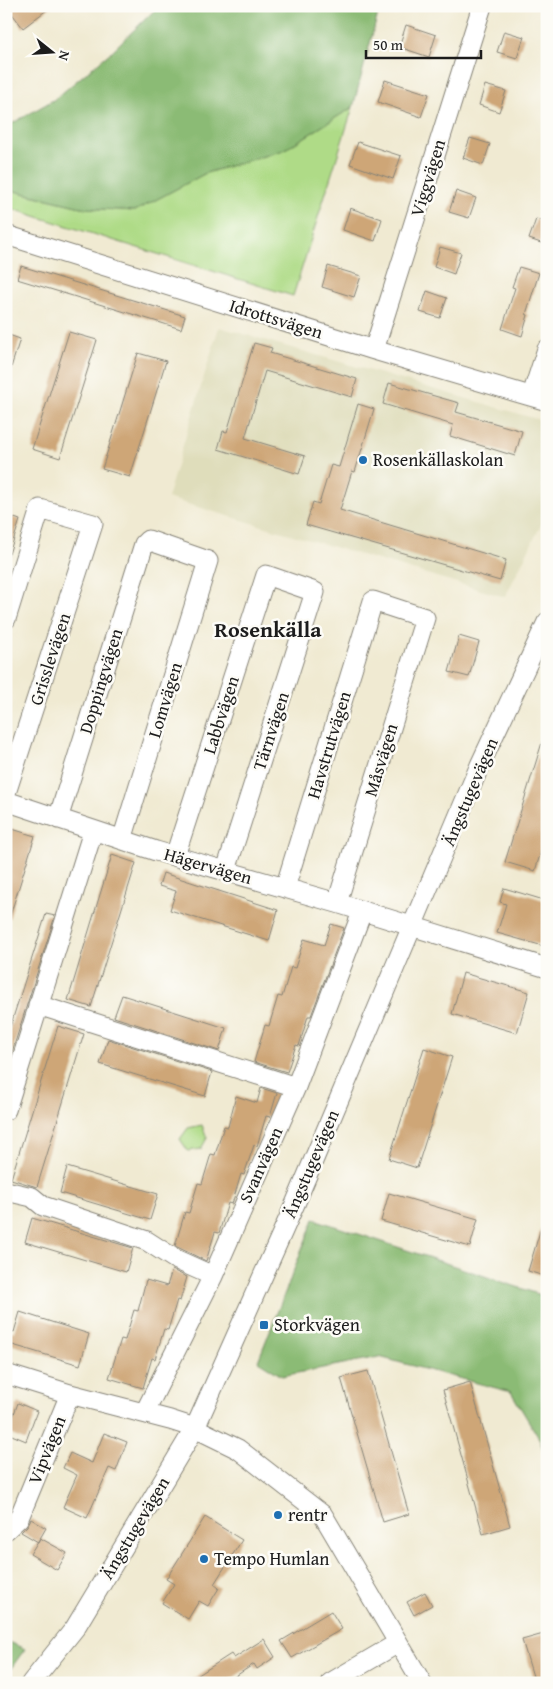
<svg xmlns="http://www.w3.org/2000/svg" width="553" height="1689" font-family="'Gentium Book Plus',serif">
	<rect width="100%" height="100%" fill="#fdfcf7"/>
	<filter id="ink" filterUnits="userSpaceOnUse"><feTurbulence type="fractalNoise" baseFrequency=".02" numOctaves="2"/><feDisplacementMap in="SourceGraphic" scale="10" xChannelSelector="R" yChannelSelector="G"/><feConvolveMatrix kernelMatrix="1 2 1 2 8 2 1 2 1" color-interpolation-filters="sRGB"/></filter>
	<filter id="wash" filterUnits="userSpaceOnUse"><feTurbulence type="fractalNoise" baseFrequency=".0096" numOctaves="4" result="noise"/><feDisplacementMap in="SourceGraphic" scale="20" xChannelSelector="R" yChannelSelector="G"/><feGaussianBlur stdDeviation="1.12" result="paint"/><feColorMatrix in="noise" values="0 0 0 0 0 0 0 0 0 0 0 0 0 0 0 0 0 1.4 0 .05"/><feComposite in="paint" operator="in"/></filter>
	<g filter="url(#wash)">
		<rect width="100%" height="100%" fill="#f0ead2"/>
		<path fill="#dfddbb" d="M 219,327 L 547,422 L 547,513 L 505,597 L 167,498 Z"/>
		<path fill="#afdb87" stroke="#667c52" d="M 353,107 L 293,296 L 6,207 L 6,189 L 85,208 L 135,211 L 206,173 L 284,150 Z
			M 202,1125 L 207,1138 L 201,1149 L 188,1151 L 180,1139 L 188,1128 Z"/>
		<path fill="#8bbb74" stroke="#546c48" d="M 159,6 L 380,6 L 353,107 L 284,150 L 206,173 L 135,211 L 85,208 L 6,189 L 6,127 L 55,99 L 111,52 Z
			M 314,1219 L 547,1297 L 547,1463 L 540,1440 L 511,1392 L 379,1357 L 282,1376 L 258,1361 Z
			M 6,1641 L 25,1649 L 6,1675 Z"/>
		<g id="blocks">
			<path fill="#cea677" d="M 17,6 L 52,6 L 23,28 L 10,11 Z
				M 406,25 L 436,35 L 429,57 L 399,47 Z
				M 504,31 L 524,37 L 517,58 L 497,52 Z
				M 385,80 L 429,94 L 421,117 L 378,102 Z
				M 485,85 L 506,91 L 499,112 L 479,105 Z
				M 470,138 L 490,144 L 483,165 L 463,158 Z
				M 358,142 L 401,156 L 393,179 L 350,164 Z
				M 456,191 L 476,198 L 469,218 L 449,212 Z
				M 350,208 L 382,219 L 375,241 L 343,230 Z
				M 536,219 L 547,222 L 547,245 L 529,239 Z
				M 440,247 L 461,253 L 454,274 L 434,267 Z
				M 21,266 L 185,316 L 181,329 L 17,279 Z
				M 328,266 L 361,276 L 354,297 L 322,287 Z
				M 519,267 L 539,273 L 526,314 L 528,315 L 522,336 L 502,329 L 515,288 L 512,287 Z
				M 427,291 L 447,298 L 440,318 L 420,312 Z
				M 69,332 L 97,340 L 60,458 L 32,449 Z
				M 6,334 L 20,339 L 9,374 L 6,373 Z
				M 254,343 L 272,348 L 270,353 L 357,379 L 352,397 L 265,371 L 245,438 L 305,456 L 299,474 L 218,449 L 223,431 L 227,432 Z
				M 138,353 L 166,361 L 130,477 L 102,469 Z
				M 389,383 L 459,403 L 456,412 L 522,431 L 515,456 L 450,436 L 453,425 L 383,404 Z
				M 358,404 L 374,409 L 355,472 L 352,471 L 340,510 L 506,560 L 500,581 L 306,525 L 313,502 L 319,504 L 331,465 L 339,467 Z
				M 6,515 L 20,520 L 9,554 L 6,554 Z
				M 459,636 L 479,642 L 469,677 L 449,672 Z
				M 544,736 L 547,736 L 547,832 L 535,871 L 505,862 Z
				M 12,829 L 35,836 L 9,919 L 6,919 L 6,847 Z
				M 112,855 L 136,863 L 91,1007 L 68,1000 Z
				M 163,873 L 278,910 L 269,941 L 170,910 L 176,891 L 159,886 Z
				M 504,888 L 547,901 L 547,947 L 497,933 L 506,904 L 500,902 Z
				M 46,914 L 55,916 L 6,1071 L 6,1040 Z
				M 331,924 L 344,928 L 311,1016 L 308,1016 L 299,1046 L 296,1045 L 287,1072 L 254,1062 L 265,1025 L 269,1026 L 278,996 L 282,997 L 291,967 L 295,968 L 304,939 L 324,945 Z
				M 463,973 L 529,992 L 517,1033 L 452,1014 Z
				M 122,995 L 226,1028 L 219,1051 L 114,1017 Z
				M 58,1026 L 84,1034 L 37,1187 L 11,1179 Z
				M 108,1039 L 212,1072 L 205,1096 L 100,1064 Z
				M 424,1048 L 452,1057 L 417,1168 L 389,1159 Z
				M 261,1088 L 277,1093 L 270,1117 L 266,1116 L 257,1146 L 254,1145 L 244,1175 L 241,1174 L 232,1204 L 228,1203 L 219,1233 L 215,1232 L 206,1261 L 175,1246 L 185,1212 L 189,1213 L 198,1183 L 202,1184 L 211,1154 L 215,1155 L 224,1126 L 228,1127 L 236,1096 L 257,1103 Z
				M 67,1167 L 158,1194 L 150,1220 L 60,1193 Z
				M 389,1193 L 478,1219 L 470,1247 L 381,1221 Z
				M 32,1218 L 133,1248 L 126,1272 L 25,1242 Z
				M 544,1218 L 547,1218 L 547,1277 L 528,1271 Z
				M 172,1270 L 187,1277 L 180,1301 L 177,1300 L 168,1330 L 164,1329 L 155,1359 L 152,1358 L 143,1388 L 109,1378 L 121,1339 L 125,1340 L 134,1310 L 138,1311 L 146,1280 L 167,1286 Z
				M 20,1312 L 89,1334 L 80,1365 L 6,1343 L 6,1329 L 14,1332 Z
				M 368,1371 L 409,1514 L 383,1522 L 341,1378 Z
				M 470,1382 L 510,1526 L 483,1534 L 443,1390 Z
				M 18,1403 L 37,1411 L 26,1441 L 7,1433 Z
				M 104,1433 L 127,1442 L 116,1471 L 109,1468 L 87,1518 L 63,1507 L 77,1475 L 63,1468 L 70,1453 L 92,1463 Z
				M 205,1517 L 242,1540 L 214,1584 L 219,1588 L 208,1606 L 199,1601 L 188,1619 L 162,1603 L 174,1584 L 166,1579 Z
				M 31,1519 L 46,1528 L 38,1542 L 21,1532 L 27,1526 Z
				M 40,1538 L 67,1553 L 57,1570 L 30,1554 Z
				M 425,1592 L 432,1605 L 414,1615 L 407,1602 Z
				M 331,1611 L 342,1629 L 292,1658 L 281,1641 Z
				M 547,1633 L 547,1683 L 535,1683 L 522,1640 Z
				M 264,1639 L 275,1657 L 257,1669 L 254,1664 L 225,1683 L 186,1683 L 231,1654 L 234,1658 Z"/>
		</g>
	</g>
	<g filter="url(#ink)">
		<use href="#blocks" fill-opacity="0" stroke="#868377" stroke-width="1"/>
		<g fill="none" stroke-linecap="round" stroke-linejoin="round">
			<defs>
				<path id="minor" d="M 6,235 L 374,350 L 547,401
					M 374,350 L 482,6
					M 532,395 L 547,349
					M 6,619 L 40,509 L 93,524 L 6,793
					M 6,801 L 156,851 L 337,903 L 547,968
					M 58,819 L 144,544 L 148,540 L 208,561 L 122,840
					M 175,856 L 266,575 L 315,592 L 226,870
					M 285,888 L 373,601 L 425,618 L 337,903
					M 38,1005 L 296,1087
					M 6,1110 L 93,831
					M 6,1191 L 32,1197 L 43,1206 L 147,1241 L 175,1259 L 213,1276
					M 6,1374 L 70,1394 L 170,1420 L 195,1428 L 238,1449 L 323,1515 L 422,1683
					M 145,1412 L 213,1276 L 296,1087 L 362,912
					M 6,1530 L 19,1518 L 70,1394
					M 31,1683 L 75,1628 L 195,1428 L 295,1204 L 480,765 L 547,622
					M 330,1683 L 398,1643"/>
			</defs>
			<use href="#minor" stroke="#868377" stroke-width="21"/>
			<use href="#minor" stroke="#fff" stroke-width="19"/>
		</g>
	</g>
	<g fill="#1f6fb2" stroke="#fdfcf7" stroke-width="2">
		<circle cx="363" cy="460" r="5"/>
		<rect x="259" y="1320" width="10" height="10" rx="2.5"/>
		<circle cx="278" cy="1515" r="5"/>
		<circle cx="204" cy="1559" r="5"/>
	</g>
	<g text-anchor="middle" stroke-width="5" stroke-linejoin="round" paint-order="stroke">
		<g font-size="18" fill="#1c1c1c" stroke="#fdfcf7">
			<text transform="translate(428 178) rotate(-73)" y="6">Viggvägen</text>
			<text transform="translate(276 319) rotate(17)" y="6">Idrottsvägen</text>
			<text transform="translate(50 659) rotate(-72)" y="6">Grisslevägen</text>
			<text transform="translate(101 681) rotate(-73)" y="6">Doppingvägen</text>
			<text transform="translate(165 700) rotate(-73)" y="6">Lomvägen</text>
			<text transform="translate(221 715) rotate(-72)" y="6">Labbvägen</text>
			<text transform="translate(271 731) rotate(-72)" y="6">Tärnvägen</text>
			<text transform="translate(329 745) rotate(-73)" y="6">Havstrutvägen</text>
			<text transform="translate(381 760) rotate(-73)" y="6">Måsvägen</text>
			<text transform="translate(470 792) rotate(-67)" y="6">Ängstugevägen</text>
			<text transform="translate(208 866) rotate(16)" y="6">Hägervägen</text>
			<text transform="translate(311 1164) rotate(-67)" y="6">Ängstugevägen</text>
			<text transform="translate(261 1165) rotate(-66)" y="6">Svanvägen</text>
			<text transform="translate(47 1450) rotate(-68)" y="6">Vipvägen</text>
			<text transform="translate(135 1528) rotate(-59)" y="6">Ängstugevägen</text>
		</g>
		<g font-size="18" fill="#1c1c1c" stroke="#fdfcf7" text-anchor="start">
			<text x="373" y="466">Rosenkällaskolan</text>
			<text x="274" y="1331">Storkvägen</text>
			<text x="288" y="1521">rentr</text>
			<text x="214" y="1565">Tempo Humlan</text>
		</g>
		<g font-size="22" font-weight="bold" fill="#1c1c1c" stroke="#fdfcf7">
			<text x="268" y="637">Rosenkälla</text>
		</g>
	</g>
	<rect width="553" height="1689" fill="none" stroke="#fdfcf7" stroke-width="25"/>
	<g transform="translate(52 52) rotate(107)" stroke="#fdfcf7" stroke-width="4" paint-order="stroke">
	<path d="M0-4L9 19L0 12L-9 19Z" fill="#1c1c1c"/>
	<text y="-8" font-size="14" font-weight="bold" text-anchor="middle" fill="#1c1c1c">N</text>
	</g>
	<path d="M366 50v8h115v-8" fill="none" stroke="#1c1c1c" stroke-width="2.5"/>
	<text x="373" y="50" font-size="15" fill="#1c1c1c" stroke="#fdfcf7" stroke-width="4" paint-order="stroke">50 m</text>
</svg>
